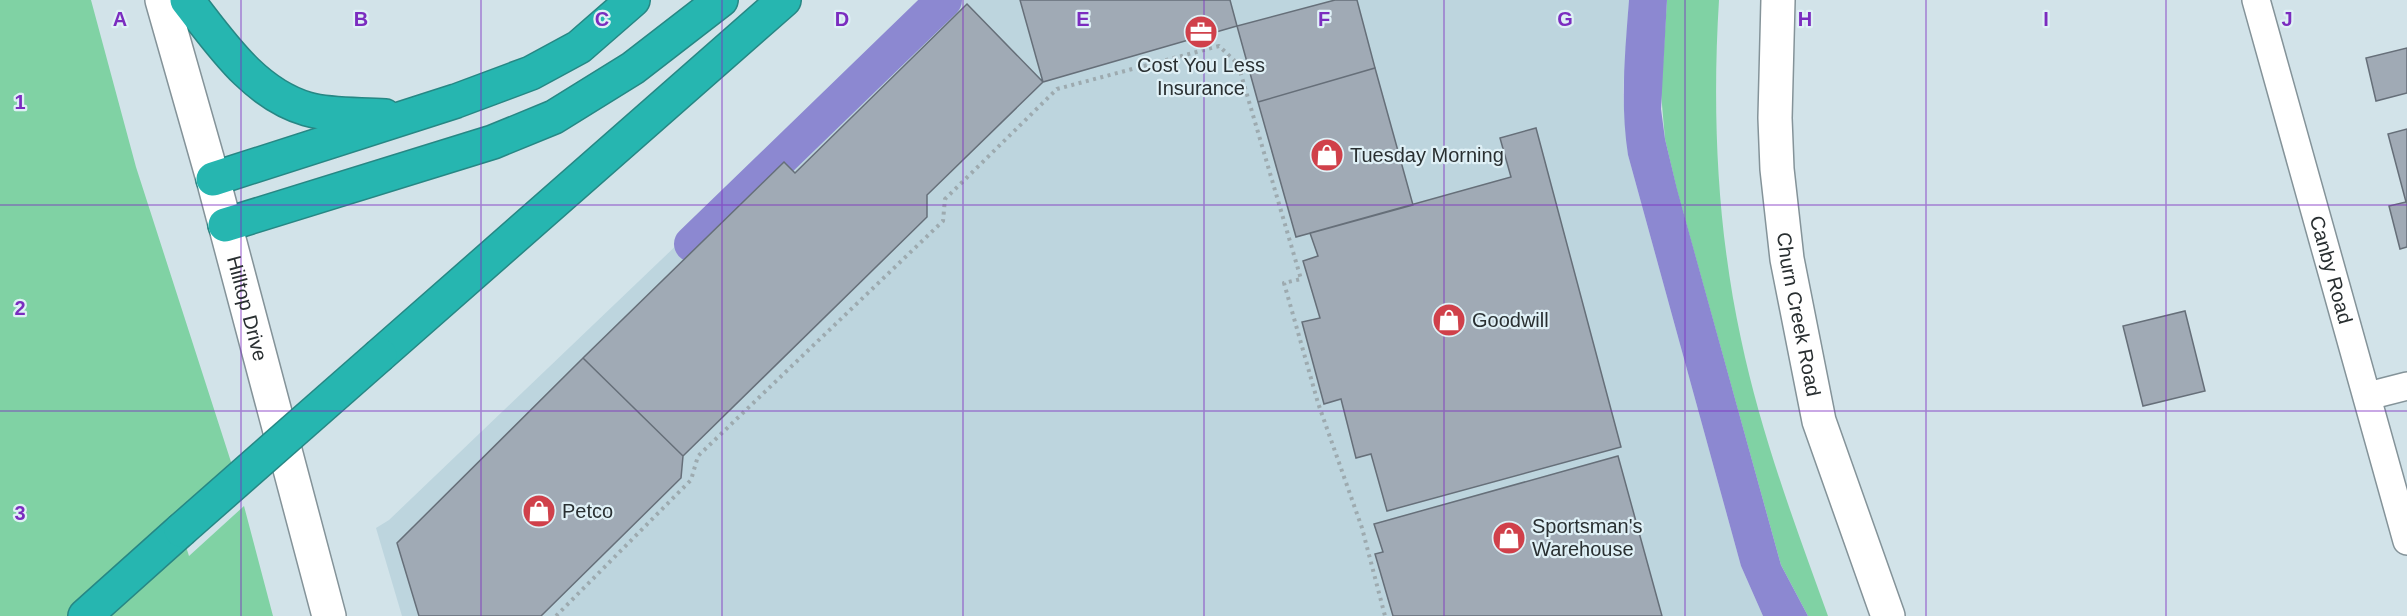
<svg xmlns="http://www.w3.org/2000/svg" width="2407" height="616" font-family="Arial,sans-serif">
	<rect width="100%" height="100%" fill="#d2e3e9"/>
	<path fill="#bdd5de" d="M 956,0 L 1629,0 L 1623,93 L 1628,155 L 1741,566 L 1763,616 L 402,616 L 376,528 L 389,520 L 774,152 L 786,163 Z"/>
	<path fill="#80d2a4" d="M 0,0 L 91,0 L 136,167 L 232,465 L 176,515 L 189,556 L 244,506 L 273,616 L 0,616 Z
		M 1667,0 L 1719,0 C 1712,113 1717,228 1741,339 C 1761,434 1795,525 1828,616 L 1808,616 L 1781,565 L 1677,190 L 1665,139 L 1661,93 Z"/>
	<path fill="#8c88d1" d="M 1629,0 L 1667,0 L 1661,109 L 1665,139 L 1677,189 L 1781,565 L 1808,616 L 1763,616 L 1741,566 L 1628,155 C 1620,103 1625,52 1629,0 Z"/>
	<g fill="none" stroke-linecap="round" stroke-linejoin="round">
		<path stroke="#8c88d1" stroke-width="36" d="M 692,244 L 944,0"/>
	</g>
	<path fill="#a0aab5" stroke="#666f79" stroke-width="1.5" d="M 1020,0 L 1230,0 L 1237,26 L 1043,82 Z
		M 1335,0 L 1357,0 L 1375,68 L 1258,102 L 1237,26 Z
		M 967,4 L 1043,82 L 927,195 L 927,217 L 683,456 L 583,358 L 784,162 L 795,173 Z
		M 2407,48 L 2407,93 L 2376,101 L 2366,58 Z
		M 1375,68 L 1413,205 L 1296,237 L 1258,102 Z
		M 1536,128 L 1621,447 L 1387,511 L 1371,454 L 1356,458 L 1341,399 L 1324,404 L 1302,322 L 1320,318 L 1303,261 L 1318,256 L 1310,233 L 1511,177 L 1500,138 Z
		M 2407,129 L 2407,247 L 2400,249 L 2389,206 L 2406,202 L 2388,134 Z
		M 2185,311 L 2205,391 L 2143,406 L 2123,326 Z
		M 583,358 L 683,456 L 681,478 L 541,616 L 419,616 L 397,543 Z
		M 1618,456 L 1662,616 L 1393,616 L 1375,554 L 1383,552 L 1374,524 Z"/>
	<g fill="none" stroke-linecap="round" stroke-linejoin="round">
		<defs>
			<g id="minor">
				<path id="s1" d="M 2256,0 L 2407,541"/>
				<path d="M 2368,396 L 2407,386"/>
			</g>
			<g id="secondary">
				<path id="s2" d="M 162,0 L 213,179 L 329,616"/>
				<path id="s3" d="M 1778,0 L 1775,118 L 1777,169 L 1787,259 L 1819,421 L 1888,616"/>
			</g>
			<path id="motorway" d="M 187,0 C 220,42 253,93 307,109 C 332,116 360,114 385,116
				M 213,179 L 456,101 L 531,73 L 579,47 L 633,0
				M 225,225 L 493,142 L 554,117 L 633,68 L 721,0
				M 380,355 L 784,0
				M 85,616 L 181,530"/>
		</defs>
		<use href="#minor" stroke="#849399" stroke-width="30"/>
		<use href="#secondary" stroke="#849399" stroke-width="36"/>
		<use href="#motorway" stroke="#278784" stroke-width="36"/>
		<path stroke="#9daaaf" stroke-width="4" stroke-dasharray="3 4.5" stroke-linecap="butt" d="M 556,616 L 691,480 L 698,456 L 943,221 L 945,199 L 1057,89 L 1219,46 L 1238,64 L 1301,279 L 1284,283 L 1318,403 L 1362,528 L 1385,616"/>
		<use href="#minor" stroke="#fff" stroke-width="27"/>
		<use href="#secondary" stroke="#fff" stroke-width="33"/>
		<use href="#motorway" stroke="#26b6b0" stroke-width="33"/>
		<defs>
			<path id="motorway-bridge" d="M 181,530 L 380,355"/>
		</defs>
		<use href="#motorway-bridge" stroke="#278784" stroke-width="36" stroke-linecap="butt"/>
		<use href="#motorway-bridge" stroke="#26b6b0" stroke-width="33"/>
	</g>
	<path fill="none" stroke="#7b2cbf" stroke-width="1.5" stroke-opacity="0.55" d="M 241,0 L 241,616M 481,0 L 481,616M 722,0 L 722,616M 963,0 L 963,616M 1204,0 L 1204,616M 1444,0 L 1444,616M 1685,0 L 1685,616M 1926,0 L 1926,616M 2166,0 L 2166,616M 0,205 L 2407,205M 0,411 L 2407,411"/>
	<defs>
		<symbol id="office-disc" viewBox="-11 -11 22 22"><circle r="9.5" fill="#d0404a" stroke="#dff0f6"/><path d="M-6-3h4V-5.5h4V-3h4V5H-6ZM-1-4.5V-3h2v-1.5ZM-6 0V1H6V0Z" fill="#fff"/></symbol>
		<symbol id="shop-disc" viewBox="-11 -11 22 22"><circle r="9.5" fill="#d0404a" stroke="#dff0f6"/><path d="M-5-2.5h2.3a2.7 3.5 0 0 1 5.4 0H5L5.5 6h-11ZM-1.5-2.5h3a1.5 2.3 0 0 0-3 0Z" fill="#fff"/></symbol>
	</defs>
	<g fill-rule="evenodd">
		<use href="#office-disc" x="1182" y="13" width="38" height="38"/>
		<use href="#shop-disc" x="1308" y="136" width="38" height="38"/>
		<use href="#shop-disc" x="1430" y="301" width="38" height="38"/>
		<use href="#shop-disc" x="520" y="492" width="38" height="38"/>
		<use href="#shop-disc" x="1490" y="519" width="38" height="38"/>
	</g>
	<g text-anchor="middle" stroke-width="4.5" stroke-linejoin="round" paint-order="stroke">
		<g font-size="20" fill="#292f31" stroke="#dff0f6" text-anchor="start">
			<text x="1201" y="72" text-anchor="middle">Cost You Less<tspan x="1201" dy="23">Insurance</tspan></text>
			<text x="1350" y="162">Tuesday Morning</text>
			<text x="1472" y="327">Goodwill</text>
			<text x="562" y="518">Petco</text>
			<text x="1532" y="533">Sportsman's<tspan x="1532" dy="23">Warehouse</tspan></text>
		</g>
		<g font-size="20" fill="#292f31" stroke="#dff0f6">
			<text dy="7" stroke="none"><textPath href="#s1" startOffset="280">Canby Road</textPath></text>
			<text dy="7" stroke="none"><textPath href="#s2" startOffset="320">Hilltop Drive</textPath></text>
			<text dy="7" stroke="none"><textPath href="#s3" startOffset="316">Churn Creek Road</textPath></text>
		</g>
	</g>
	<g font-size="20" text-anchor="middle" font-weight="bold" fill="#7b2cbf" stroke="#dff0f6" stroke-width="4.5" stroke-linejoin="round" paint-order="stroke">
		<text x="120" y="26">A</text>
		<text x="361" y="26">B</text>
		<text x="602" y="26">C</text>
		<text x="842" y="26">D</text>
		<text x="1083" y="26">E</text>
		<text x="1324" y="26">F</text>
		<text x="1565" y="26">G</text>
		<text x="1805" y="26">H</text>
		<text x="2046" y="26">I</text>
		<text x="2287" y="26">J</text>
		<text x="20" y="109">1</text>
		<text x="20" y="315">2</text>
		<text x="20" y="520">3</text>
	</g>
</svg>
